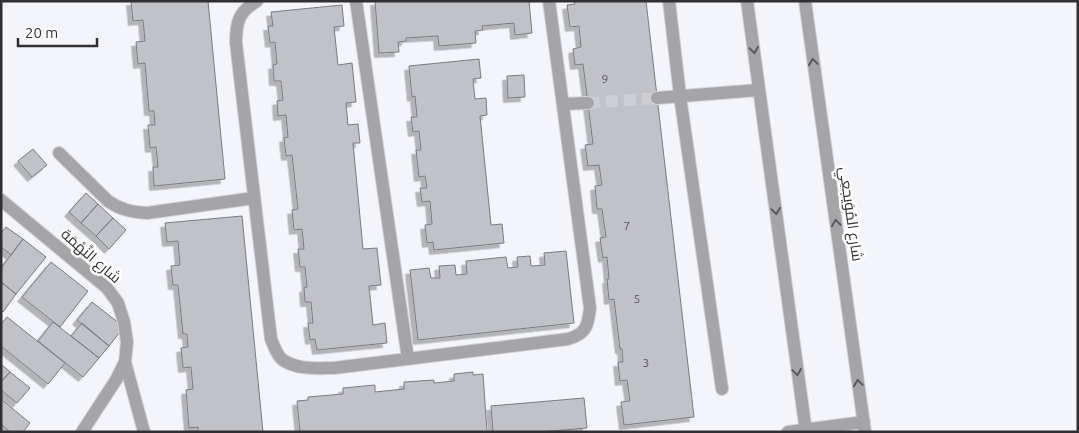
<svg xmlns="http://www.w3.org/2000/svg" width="1079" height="433" font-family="Ubuntu,Cairo,sans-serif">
	<defs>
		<filter id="shadow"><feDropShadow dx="-4.5" dy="4.5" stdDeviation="0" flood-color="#0004"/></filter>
	</defs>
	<rect width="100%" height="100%" fill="#f4f5fb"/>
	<path fill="#c1c2c8" stroke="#7a7b80" filter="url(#shadow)" d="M 131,1 L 208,1 L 225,179 L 154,186 L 153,167 L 158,167 L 156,147 L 150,148 L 148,125 L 155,125 L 154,111 L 149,111 L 145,63 L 138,64 L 136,42 L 145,41 L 143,20 L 133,21 Z
		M 375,1 L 529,1 L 532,33 L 515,35 L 514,23 L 482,26 L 483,30 L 475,31 L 476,43 L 439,46 L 438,36 L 406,38 L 406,41 L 398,42 L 399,52 L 379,53 Z
		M 574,1 L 646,1 L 694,417 L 624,425 L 621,402 L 630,401 L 627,380 L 620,381 L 618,362 L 623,362 L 622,349 L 620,349 L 614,299 L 609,300 L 607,279 L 609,279 L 607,257 L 603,258 L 600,238 L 606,237 L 602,209 L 597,209 L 595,186 L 602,185 L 599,165 L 588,166 L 585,145 L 593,144 L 583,64 L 575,65 L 573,49 L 581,47 L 579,26 L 570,27 L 567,5 L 575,4 Z
		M 342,5 L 344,26 L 334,27 L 338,65 L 352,63 L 356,102 L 346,103 L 348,125 L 358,124 L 360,143 L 353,143 L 363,249 L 377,248 L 381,285 L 369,286 L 373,325 L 385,323 L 387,343 L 317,350 L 315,339 L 310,340 L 308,323 L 313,323 L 311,302 L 305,302 L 304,288 L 307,287 L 305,267 L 300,267 L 298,249 L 304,249 L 302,229 L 294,230 L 292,210 L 298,209 L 292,155 L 286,156 L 284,138 L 288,137 L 286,115 L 278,116 L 277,101 L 283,100 L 281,81 L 274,81 L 273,65 L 277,64 L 275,42 L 270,43 L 268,26 L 273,26 L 271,12 Z
		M 479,59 L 481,78 L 473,79 L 475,99 L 486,98 L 487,115 L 480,116 L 491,225 L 502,224 L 504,243 L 434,250 L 433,242 L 427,243 L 425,225 L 432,224 L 430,201 L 422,202 L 420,188 L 427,188 L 425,176 L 419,177 L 416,150 L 421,150 L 419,131 L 413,132 L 411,117 L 417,117 L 415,96 L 412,97 L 409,66 Z
		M 524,75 L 525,97 L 508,98 L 507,76 Z
		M 33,149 L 47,165 L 32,177 L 18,161 Z
		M 86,193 L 98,204 L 81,223 L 69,212 Z
		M 98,204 L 113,218 L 96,236 L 81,223 Z
		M 242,216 L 263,432 L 198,432 L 198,427 L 189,428 L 186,390 L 193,389 L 191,367 L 183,368 L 181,348 L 188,347 L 187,334 L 183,334 L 178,285 L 173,285 L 171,266 L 180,265 L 178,241 L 167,242 L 165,223 Z
		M 113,218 L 126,230 L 109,249 L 96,236 Z
		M 6,227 L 23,239 L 11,255 L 1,247 L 1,233 Z
		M 23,239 L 46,257 L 16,294 L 1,282 L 1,268 Z
		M 566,251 L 574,323 L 418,340 L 410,270 L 429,268 L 431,278 L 440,278 L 439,266 L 455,265 L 456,275 L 467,274 L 466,261 L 506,257 L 508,268 L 518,267 L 517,257 L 530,256 L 531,266 L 545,265 L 544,253 Z
		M 51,262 L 88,291 L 60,327 L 22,297 Z
		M 1,282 L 16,294 L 3,312 L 1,310 Z
		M 92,302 L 124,327 L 109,346 L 77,320 Z
		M 7,317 L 65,363 L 48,384 L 1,346 L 1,324 Z
		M 53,322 L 99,358 L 83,377 L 38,341 Z
		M 82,323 L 109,346 L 99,358 L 71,336 Z
		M 1,364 L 10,372 L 1,382 Z
		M 10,372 L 30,388 L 17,403 L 1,390 L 1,382 Z
		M 473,372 L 473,375 L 483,374 L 487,432 L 300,432 L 297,401 L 308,400 L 308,397 L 343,394 L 343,388 L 375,385 L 375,392 L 404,389 L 404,382 L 434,380 L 434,383 L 454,381 L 454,374 Z
		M 584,398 L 587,428 L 539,432 L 493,432 L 491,406 Z
		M 1,399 L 30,423 L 23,432 L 10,432 L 1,424 Z"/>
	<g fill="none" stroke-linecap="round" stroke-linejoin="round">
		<path stroke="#cdced3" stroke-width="12" stroke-dasharray="12 6" stroke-linecap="butt" d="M 588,103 L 657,98"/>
		<defs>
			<path id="minor" d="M 257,1 C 238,12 236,23 236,43 L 271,339 C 274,346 277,356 283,360 C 297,370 317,368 334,368 L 568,339 C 586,334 588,326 590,308 L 549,1
				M 356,1 L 408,359
				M 669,1 L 680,96 L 722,389
				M 747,1 L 806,432
				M 805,1 L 865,432
				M 657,98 L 759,90
				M 563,104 L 588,103
				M 59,153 L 108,201 C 121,210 132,212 147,213 L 254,198
				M 1,200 L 107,288 L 118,303 L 124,322 L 127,342 L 125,362 L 116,380 L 82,432
				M 125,362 L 144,432
				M 788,432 L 864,422"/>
		</defs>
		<use href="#minor" stroke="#d1d2d7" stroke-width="14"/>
		<use href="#minor" stroke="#a5a5a8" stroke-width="12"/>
	</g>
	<defs><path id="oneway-chevron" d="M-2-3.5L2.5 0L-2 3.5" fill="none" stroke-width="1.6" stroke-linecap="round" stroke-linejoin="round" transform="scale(1.25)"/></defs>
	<g stroke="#59595b">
		<use href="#oneway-chevron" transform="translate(754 50) rotate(82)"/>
		<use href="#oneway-chevron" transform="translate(813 62) rotate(-98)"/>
		<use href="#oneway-chevron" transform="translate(776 211) rotate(82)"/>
		<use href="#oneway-chevron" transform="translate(836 223) rotate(-98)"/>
		<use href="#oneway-chevron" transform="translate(797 372) rotate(82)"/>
		<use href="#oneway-chevron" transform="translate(858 383) rotate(-98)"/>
	</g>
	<g text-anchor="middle" stroke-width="5" stroke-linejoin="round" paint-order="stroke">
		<g font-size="12" fill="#545458">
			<text x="605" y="83">9</text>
			<text x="627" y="230">7</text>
			<text x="637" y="303">5</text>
			<text x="646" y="367">3</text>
		</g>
		<g font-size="15" fill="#303032" stroke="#fff">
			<text transform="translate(851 214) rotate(82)" y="5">شارع المُوَيجعِي</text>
			<text transform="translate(91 256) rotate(41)" y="5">شارع النَّهْمَة</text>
		</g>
	</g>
	<rect width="1079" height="433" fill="none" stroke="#303032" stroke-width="5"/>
	<path d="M18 38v8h79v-8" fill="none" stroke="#303032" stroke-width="2.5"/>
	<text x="25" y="38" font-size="15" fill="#303032" stroke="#ffffff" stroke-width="4" paint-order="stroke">20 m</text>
</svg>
